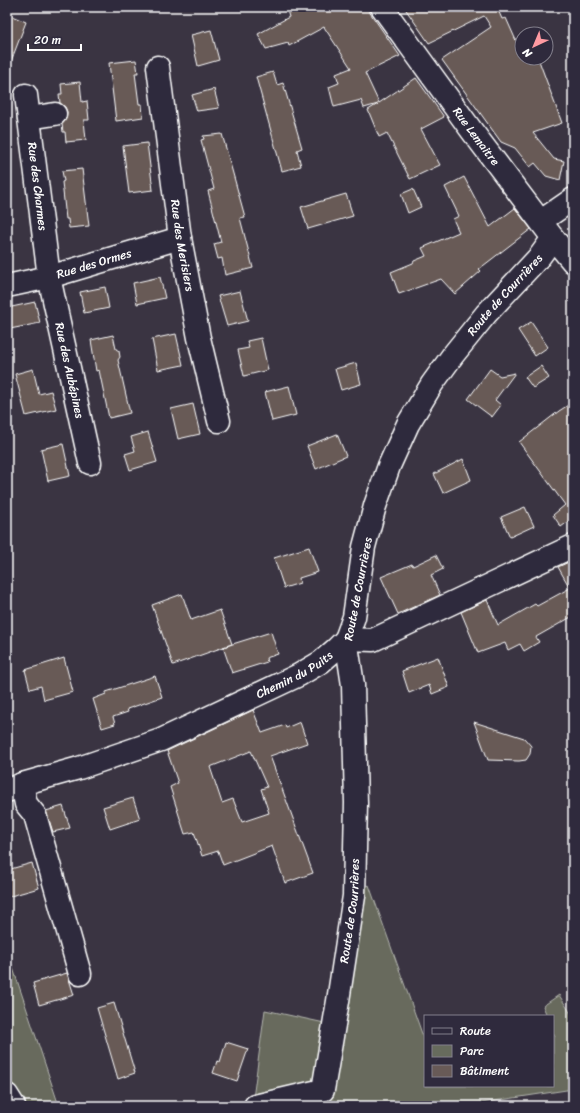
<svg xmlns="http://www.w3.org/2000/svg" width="580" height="1113" font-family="Sriracha,sans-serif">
	<rect width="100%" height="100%" fill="#3a3442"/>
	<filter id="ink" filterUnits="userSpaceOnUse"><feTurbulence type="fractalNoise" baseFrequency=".025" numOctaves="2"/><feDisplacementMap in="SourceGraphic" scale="8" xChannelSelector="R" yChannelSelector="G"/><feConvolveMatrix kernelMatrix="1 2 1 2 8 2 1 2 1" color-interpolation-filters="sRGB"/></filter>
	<g filter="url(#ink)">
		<path fill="#676b5d" stroke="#b3b5ae" d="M 369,885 L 425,1042 L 425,1086 L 553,1086 L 553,1038 L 555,1037 L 553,1033 L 553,1016 L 547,1016 L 543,1006 L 559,995 L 573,1017 L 573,1089 L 461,1106 L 252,1106 L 265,1010 L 343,1027 L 361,891 Z
			M 7,950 L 59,1106 L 22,1106 L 10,1083 L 7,1073 Z"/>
		<path fill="#685a57" stroke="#fff" fill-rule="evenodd" d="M 286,7 L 366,7 L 400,56 L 365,73 L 379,103 L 416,78 L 444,117 L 421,129 L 440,165 L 410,179 L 387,133 L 379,137 L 368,110 L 378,104 L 364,108 L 361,100 L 334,107 L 329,87 L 339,83 L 336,74 L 351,68 L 324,27 L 289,46 L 288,43 L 266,49 L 258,34 L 289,17 Z
			M 404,7 L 504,7 L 498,10 L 502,19 L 506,18 L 522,54 L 522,58 L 538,58 L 562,123 L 533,133 L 554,159 L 564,161 L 560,180 L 546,176 L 535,163 L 530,167 L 515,148 L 501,142 L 442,60 L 491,27 L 484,16 L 429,43 Z
			M 7,14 L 26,22 L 8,69 L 7,69 Z
			M 211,30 L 219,60 L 198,66 L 191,35 Z
			M 136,60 L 138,73 L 135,73 L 139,104 L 142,104 L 143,117 L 116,121 L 109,63 Z
			M 273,72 L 277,85 L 283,83 L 302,148 L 297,150 L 301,166 L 282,171 L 256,77 Z
			M 80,82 L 82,102 L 87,101 L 89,120 L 84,120 L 86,140 L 66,142 L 65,132 L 63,132 L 62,124 L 66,119 L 67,112 L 65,107 L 60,103 L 59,94 L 62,94 L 61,84 Z
			M 214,89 L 219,108 L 197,111 L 192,95 Z
			M 222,134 L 245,217 L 240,218 L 253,268 L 225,275 L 222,258 L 218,259 L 214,244 L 221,242 L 208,191 L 214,189 L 201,140 L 204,139 L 203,136 Z
			M 147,143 L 153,190 L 129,193 L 123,146 Z
			M 82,169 L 89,226 L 69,228 L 68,219 L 66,219 L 62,182 L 64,181 L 62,171 Z
			M 464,177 L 490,227 L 515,208 L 531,229 L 479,269 L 481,271 L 455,294 L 441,279 L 399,294 L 391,272 L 413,263 L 414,261 L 426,256 L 422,248 L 459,232 L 453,219 L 459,216 L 445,187 Z
			M 413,189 L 421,207 L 408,213 L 401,194 Z
			M 346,194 L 353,216 L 308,229 L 301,207 Z
			M 160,277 L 165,298 L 137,304 L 133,283 Z
			M 105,287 L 109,308 L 84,313 L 80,292 Z
			M 240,291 L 248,321 L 227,326 L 218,296 Z
			M 35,302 L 40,323 L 10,329 L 9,325 L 7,325 L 7,308 Z
			M 531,322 L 548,347 L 535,356 L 518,330 Z
			M 176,334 L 183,365 L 158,370 L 152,339 Z
			M 113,335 L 116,349 L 119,351 L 120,357 L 118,360 L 130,413 L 109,418 L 99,370 L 96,371 L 91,340 Z
			M 261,338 L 268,370 L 244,376 L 238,350 L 249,348 L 247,341 Z
			M 356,363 L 361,384 L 341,390 L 335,369 Z
			M 541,366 L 549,378 L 533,388 L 525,377 Z
			M 33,369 L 39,394 L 51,391 L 56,409 L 26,416 L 15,374 Z
			M 490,369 L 500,376 L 515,373 L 495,400 L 501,405 L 492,417 L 468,399 Z
			M 289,386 L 296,415 L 272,421 L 265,392 Z
			M 573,402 L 573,518 L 561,527 L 553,515 L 565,505 L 519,442 L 559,411 Z
			M 193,404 L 200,434 L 178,439 L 171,409 Z
			M 148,432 L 157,462 L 130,470 L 125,454 L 135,451 L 131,437 Z
			M 337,434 L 346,456 L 316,469 L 307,446 Z
			M 63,444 L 70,476 L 48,481 L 41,449 Z
			M 463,459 L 471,480 L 443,493 L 434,474 Z
			M 525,507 L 534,526 L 510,537 L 501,517 Z
			M 309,547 L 318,572 L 299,578 L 300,583 L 284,588 L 274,558 Z
			M 436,555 L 443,569 L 431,575 L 440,595 L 398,614 L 381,577 L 412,564 L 413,566 Z
			M 573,560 L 573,616 L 536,637 L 539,642 L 524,651 L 520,644 L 508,650 L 505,643 L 478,653 L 461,612 L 487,600 L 498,625 L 535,604 L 537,606 L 570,588 L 558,567 Z
			M 182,594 L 191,620 L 220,610 L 232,644 L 173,665 L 152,605 Z
			M 271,632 L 278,654 L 266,658 L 267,662 L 232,673 L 223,647 Z
			M 438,657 L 449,687 L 432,694 L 429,685 L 409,693 L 402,671 Z
			M 64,658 L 73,692 L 44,700 L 41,686 L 30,689 L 25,670 Z
			M 155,676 L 162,697 L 127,709 L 128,712 L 113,717 L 115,724 L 102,728 L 93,699 L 106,694 L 106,692 Z
			M 253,710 L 262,733 L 285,725 L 286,728 L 300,722 L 307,743 L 270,756 L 313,873 L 285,883 L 272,846 L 223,865 L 218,851 L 202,856 L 194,832 L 185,834 L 170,787 L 178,783 L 167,751 ZM 251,751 L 267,787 L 261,789 L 269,813 L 242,822 L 233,799 L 222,803 L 210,767 Z
			M 474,722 L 524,738 L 531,746 L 530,754 L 526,760 L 519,761 L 488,760 Z
			M 133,798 L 140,819 L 110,829 L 103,807 Z
			M 63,806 L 70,828 L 53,832 L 46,811 Z
			M 32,863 L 39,888 L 7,897 L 7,870 Z
			M 67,973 L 74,995 L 39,1005 L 33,983 Z
			M 114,1003 L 135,1073 L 118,1079 L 97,1008 Z
			M 226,1042 L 248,1049 L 237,1081 L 213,1073 L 217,1061 L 220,1062 Z"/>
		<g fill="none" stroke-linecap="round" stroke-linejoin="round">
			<defs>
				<g id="minor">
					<path id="s1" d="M 382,7 L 472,131 L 553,238 L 573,262"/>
					<path id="s2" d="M 158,67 L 180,238 L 199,338 L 219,421"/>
					<path id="s3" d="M 26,95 L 49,277 L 90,463"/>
					<path d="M 29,118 L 55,114"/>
					<path d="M 541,221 L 573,199"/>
					<path id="s4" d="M 7,286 L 49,277 L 180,238"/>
					<path d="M 346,639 L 373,640 L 573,546"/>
					<path d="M 22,784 L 26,804 L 35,815 L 80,974"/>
					<path id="s5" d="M 7,791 L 22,784 L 79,768 L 161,740 L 299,675 L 321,662 L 336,649 L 346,639"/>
					<path d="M 7,1095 L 14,1106"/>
					<path id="s6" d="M 255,1106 L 323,1090 L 338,1001 L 354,896 L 356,803 L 353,685 L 346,639 L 354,617 L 364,547 L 375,506 L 389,466 L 408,424 L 432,384 L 453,355 L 486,314 L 540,256 L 553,238"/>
				</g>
			</defs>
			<use href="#minor" stroke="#fff" stroke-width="25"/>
			<use href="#minor" stroke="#2f2a3d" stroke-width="22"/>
		</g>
	</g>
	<g text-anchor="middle" stroke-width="3.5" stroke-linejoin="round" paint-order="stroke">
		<g font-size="12" fill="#fff" stroke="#2f2a3d">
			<text dy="4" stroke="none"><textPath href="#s1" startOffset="160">Rue Lemaitre</textPath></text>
			<text dy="4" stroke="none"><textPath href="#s3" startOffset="92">Rue des Charmes</textPath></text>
			<text dy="4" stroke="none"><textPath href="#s2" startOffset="180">Rue des Merisiers</textPath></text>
			<text dy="4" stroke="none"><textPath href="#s4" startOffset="90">Rue des Ormes</textPath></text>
			<text dy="4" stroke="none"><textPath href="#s6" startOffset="911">Route de Courrières</textPath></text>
			<text dy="4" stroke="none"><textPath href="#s3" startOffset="279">Rue des Aubépines</textPath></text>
			<text transform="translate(358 589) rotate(-79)" y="4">Route de Courrières</text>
			<text dy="4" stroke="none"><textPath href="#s5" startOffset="311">Chemin du Puits</textPath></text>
			<text dy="4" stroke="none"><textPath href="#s6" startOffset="251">Route de Courrières</textPath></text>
		</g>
	</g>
	<rect width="580" height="1113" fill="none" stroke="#2f2a3d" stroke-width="24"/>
	<rect x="12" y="12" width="556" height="1089" fill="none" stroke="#fff" stroke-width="1.5" filter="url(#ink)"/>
	<rect x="424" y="1015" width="130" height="72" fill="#2f2a3d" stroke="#827f8b"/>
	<rect x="432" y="1028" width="20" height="6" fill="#2f2a3d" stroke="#827f8b"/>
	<text x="460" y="1035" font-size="12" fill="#ffffff">Route</text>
	<rect x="432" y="1045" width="20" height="12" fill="#676b5d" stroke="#827f8b"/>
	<text x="460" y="1055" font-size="12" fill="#ffffff">Parc</text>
	<rect x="432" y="1065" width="20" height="12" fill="#685a57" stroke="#827f8b"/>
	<text x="460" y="1075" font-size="12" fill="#ffffff">Bâtiment</text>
	<g transform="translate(534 46) rotate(224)"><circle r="19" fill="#2f2a3d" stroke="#827f8b"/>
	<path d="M0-3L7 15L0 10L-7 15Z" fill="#ff9aa2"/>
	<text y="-6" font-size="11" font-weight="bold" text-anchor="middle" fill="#ffffff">N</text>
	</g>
	<path d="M28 44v6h53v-6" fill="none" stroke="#ffffff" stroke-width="2"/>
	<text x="34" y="44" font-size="12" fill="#ffffff" stroke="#2f2a3d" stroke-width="3" paint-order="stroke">20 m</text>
</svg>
